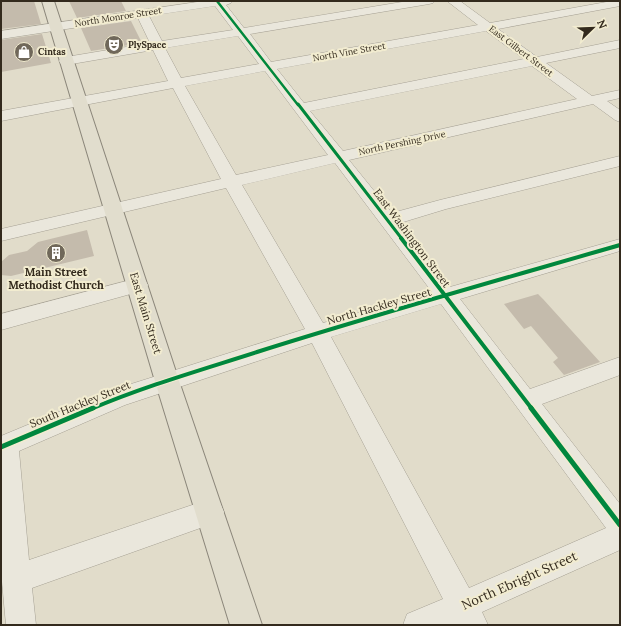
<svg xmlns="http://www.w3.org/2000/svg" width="621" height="626" font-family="Lora,serif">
	<rect width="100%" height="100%" fill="#e1dcca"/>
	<path fill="#c4bbac" d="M 1,1 L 34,1 L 41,24 L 1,29 Z
		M 69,1 L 121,1 L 126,11 L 77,18 Z
		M 131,21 L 142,43 L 91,51 L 81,28 Z
		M 42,34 L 51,63 L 1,72 L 1,40 Z
		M 87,230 L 94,256 L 11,276 L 1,275 L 1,262 L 9,255 L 27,251 L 38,242 Z
		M 538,294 L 543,299 L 600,362 L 564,375 L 553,362 L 558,358 L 531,326 L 524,329 L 504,304 Z"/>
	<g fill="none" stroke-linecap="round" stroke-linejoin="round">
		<defs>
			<path id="minor" d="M 204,1 L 233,1 L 231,3 L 226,5 L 244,28 L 408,1 L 435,1 L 433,3 L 429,4 L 250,34 L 271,62 L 478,25 L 447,1 L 460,1 L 490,23 L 612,1 L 620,1 L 620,6 L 498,29 L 537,57 L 620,40 L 620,48 L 546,63 L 592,96 L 620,90 L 620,98 L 607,101 L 620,110 L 620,122 L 615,120 L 593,104 L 349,160 L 392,213 L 440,200 L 620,156 L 620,166 L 446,209 L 400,223 L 450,287 L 620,239 L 620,251 L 460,299 L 530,389 L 620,357 L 620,375 L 542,404 L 620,504 L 620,550 L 482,612 L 488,625 L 457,625 L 456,624 L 453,625 L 403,625 L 407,614 L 443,599 L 312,343 L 125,405 L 19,451 L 29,560 L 210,499 L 220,503 L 224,512 L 220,521 L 32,588 L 36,625 L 6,625 L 1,571 L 1,436 L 109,391 L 305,329 L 226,188 L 1,241 L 1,229 L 221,179 L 173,88 L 1,121 L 1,111 L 168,81 L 153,50 L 66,65 L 61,64 L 59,61 L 61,58 L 66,57 L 150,43 L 138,18 L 1,39 L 1,31 ZM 215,6 L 233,30 L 162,41 L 149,16 ZM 486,31 L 524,59 L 304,103 L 277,69 ZM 238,36 L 259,64 L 181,78 L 165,48 ZM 532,66 L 577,99 L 343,151 L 310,111 ZM 265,71 L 328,155 L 236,175 L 185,86 ZM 335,163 L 432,292 L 323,323 L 242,185 ZM 441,304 L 606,528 L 469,588 L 331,337 Z
				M 138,278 L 145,280 L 148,285 L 145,290 L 1,330 L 1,314 Z"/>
			<path id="major" d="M 42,1 L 54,1 L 179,381 L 262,625 L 230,625 L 155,381 Z"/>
		</defs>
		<use href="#minor" stroke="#a6a194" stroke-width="1"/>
		<use href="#major" stroke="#8b867a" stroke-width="2"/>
		<use href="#minor" fill="#eae7dc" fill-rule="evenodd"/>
		<use href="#major" fill="#e1ddcd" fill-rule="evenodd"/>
		<defs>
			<path id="cycleway-far3" d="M 217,1 L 298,105"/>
			<path id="cycleway-far2" d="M 298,104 L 402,239"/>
			<path id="cycleway-far1" d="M 401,238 L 532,409
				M 91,409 C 145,386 201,370 257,352 C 377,314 499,280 620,245"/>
			<path id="cycleway" d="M 531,408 L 620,525
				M 1,447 L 93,408"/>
		</defs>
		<use href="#cycleway-far3" stroke="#f2ecd0" stroke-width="4"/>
		<use href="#cycleway-far2" stroke="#f2ecd0" stroke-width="5"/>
		<use href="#cycleway-far1" stroke="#f2ecd0" stroke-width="6"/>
		<use href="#cycleway" stroke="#f2ecd0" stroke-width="8"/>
		<use href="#cycleway-far3" stroke="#00873e" stroke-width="2.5"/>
		<use href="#cycleway-far2" stroke="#00873e" stroke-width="3"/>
		<use href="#cycleway-far1" stroke="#00873e" stroke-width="4"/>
		<use href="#cycleway" stroke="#00873e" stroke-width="5"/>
	</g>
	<defs>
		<symbol id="theatre-disc" viewBox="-11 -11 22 22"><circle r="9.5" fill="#70685a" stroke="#f2ecd0"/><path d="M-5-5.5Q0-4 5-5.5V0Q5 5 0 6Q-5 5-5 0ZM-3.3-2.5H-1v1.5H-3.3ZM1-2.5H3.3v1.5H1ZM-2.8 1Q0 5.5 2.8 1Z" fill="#fff"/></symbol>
		<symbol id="shop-disc" viewBox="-11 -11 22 22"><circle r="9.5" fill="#70685a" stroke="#f2ecd0"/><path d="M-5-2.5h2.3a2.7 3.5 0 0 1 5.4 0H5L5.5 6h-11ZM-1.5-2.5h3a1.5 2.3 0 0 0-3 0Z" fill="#fff"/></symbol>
		<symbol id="building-disc" viewBox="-11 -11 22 22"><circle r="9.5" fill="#70685a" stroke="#f2ecd0"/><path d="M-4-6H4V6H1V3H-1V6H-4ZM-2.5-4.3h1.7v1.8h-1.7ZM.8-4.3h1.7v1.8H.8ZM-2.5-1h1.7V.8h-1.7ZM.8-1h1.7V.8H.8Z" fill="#fff"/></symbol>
	</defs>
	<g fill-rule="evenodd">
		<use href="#theatre-disc" x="103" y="34" width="22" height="22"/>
		<use href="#shop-disc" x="13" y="41" width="22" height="22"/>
		<use href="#building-disc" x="45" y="242" width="22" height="22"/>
	</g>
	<g text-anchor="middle" stroke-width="4" stroke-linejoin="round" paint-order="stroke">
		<g font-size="9" fill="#332a1d" stroke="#f2ecd0">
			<text transform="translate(118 17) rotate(-9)" y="3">North Monroe Street</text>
			<text transform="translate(521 51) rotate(37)" y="3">East Gilbert Street</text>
			<text transform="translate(349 52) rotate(-10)" y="3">North Vine Street</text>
			<text transform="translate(402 143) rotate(-12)" y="3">North Pershing Drive</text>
		</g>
		<g font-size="9" font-weight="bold" fill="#332a1d" stroke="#f2ecd0" text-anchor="start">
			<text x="128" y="48">PlySpace</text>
			<text x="38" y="55">Cintas</text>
		</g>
		<g font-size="11" fill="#332a1d" stroke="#f2ecd0">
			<text transform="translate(412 238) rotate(53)" y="4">East Washington Street</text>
			<text transform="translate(379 306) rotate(-16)" y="4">North Hackley Street</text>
			<text transform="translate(146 313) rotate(73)" y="4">East Main Street</text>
			<text transform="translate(80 404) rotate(-22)" y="4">South Hackley Street</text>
		</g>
		<g font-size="11" font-weight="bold" fill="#332a1d" stroke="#f2ecd0">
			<text x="56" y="276">Main Street<tspan x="56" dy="13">Methodist Church</tspan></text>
		</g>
		<g font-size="13" fill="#332a1d" stroke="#f2ecd0">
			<text transform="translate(519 580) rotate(-24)" y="5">North Ebright Street</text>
		</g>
	</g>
	<rect width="621" height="626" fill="none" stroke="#332a1d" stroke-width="4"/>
	<g transform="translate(593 28) rotate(67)" stroke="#f2ecd0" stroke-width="3" paint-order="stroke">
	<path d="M0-3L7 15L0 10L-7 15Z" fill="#332a1d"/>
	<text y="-6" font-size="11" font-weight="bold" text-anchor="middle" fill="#332a1d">N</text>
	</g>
</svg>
